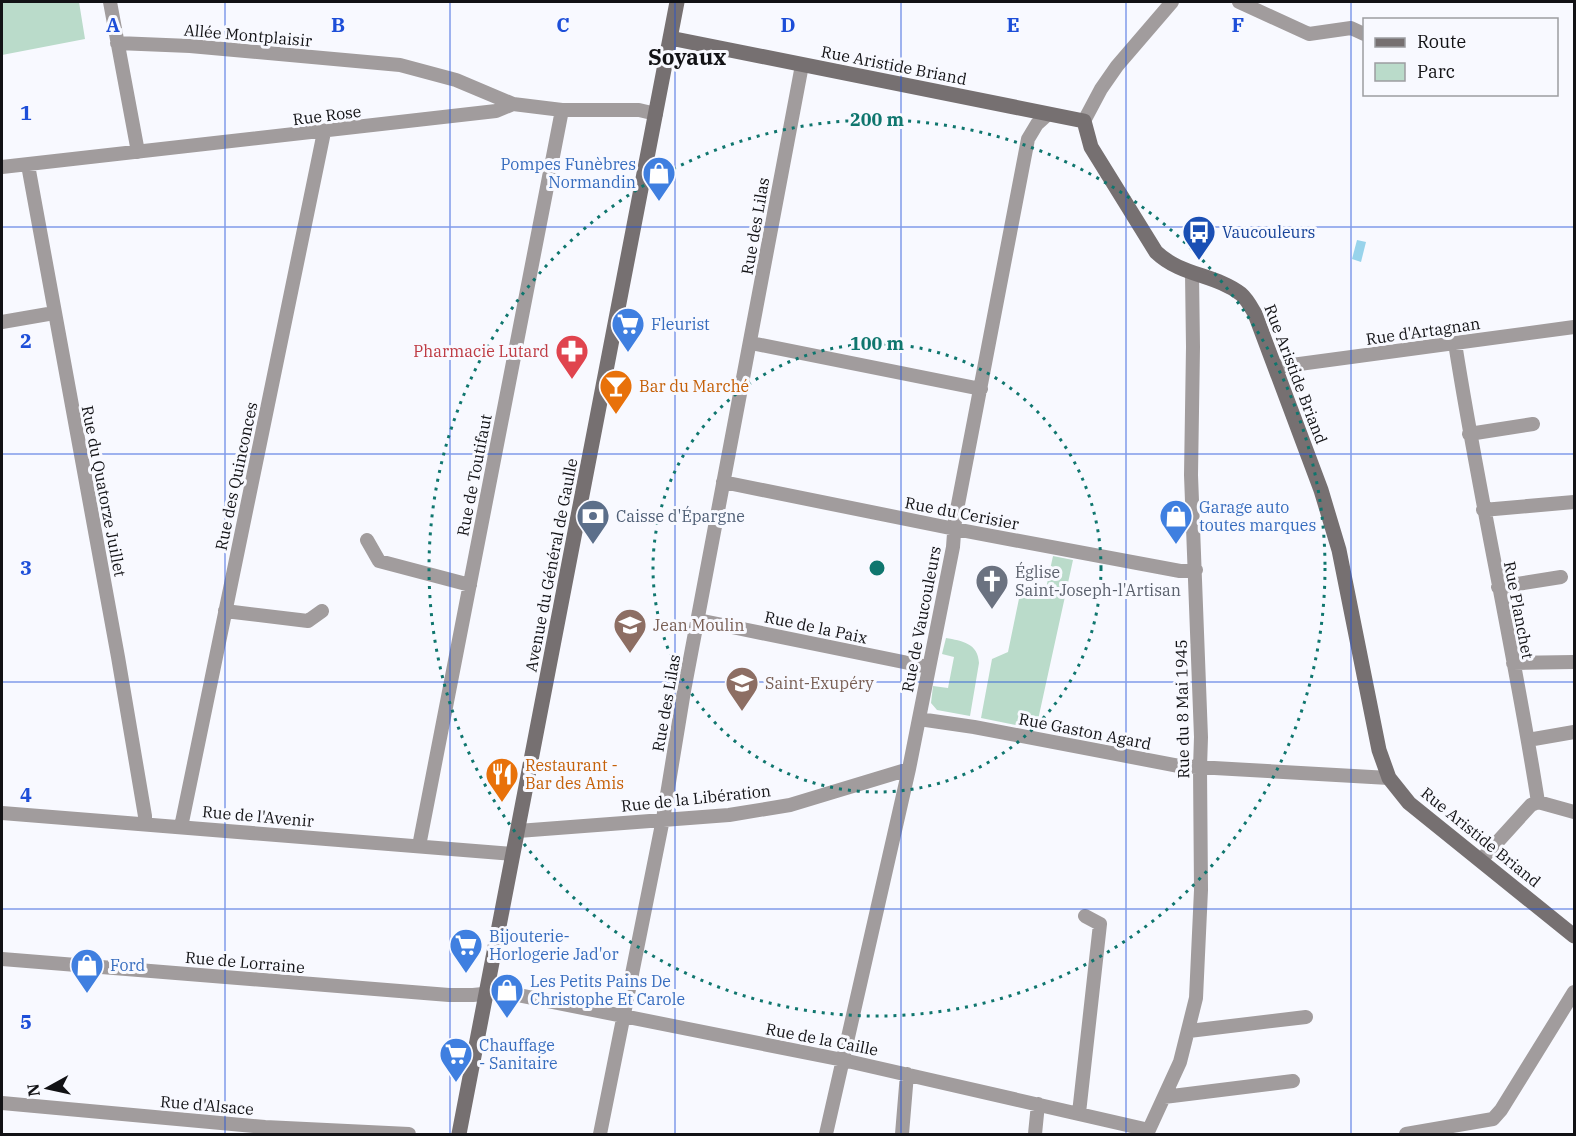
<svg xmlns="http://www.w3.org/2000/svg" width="1576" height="1136" font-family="'IBM Plex Serif',serif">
	<rect width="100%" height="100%" fill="#f8f9ff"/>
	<path fill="#badbca" d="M 2,2 L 79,2 L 85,39 L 2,55 Z
		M 1053,556 L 1073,560 L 1036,729 L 981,718 L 992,659 L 1008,652 L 1021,589 L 1045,593 Z
		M 946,638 C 962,641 978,643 979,663 L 970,716 L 937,710 L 931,703 L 933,686 L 948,688 L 954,657 L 942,654 Z"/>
	<path fill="#98d3eb" d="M 1357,240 L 1366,242 L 1361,262 L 1352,259 Z"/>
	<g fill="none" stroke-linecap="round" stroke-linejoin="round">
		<path stroke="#a19c9d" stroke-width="14" d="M 110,2 L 138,152
			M 1239,2 L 1309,34 L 1351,28 L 1364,34
			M 117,43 L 190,46 L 400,65 L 456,80 L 513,104
			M 1084,121 L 1101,89 L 1117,66 L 1172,2
			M 28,165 L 118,657 L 145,816 L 145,824
			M 2,167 L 496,111 L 513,104 L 562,110 L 639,110 L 656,114
			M 2,322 L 54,313
			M 751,343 L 981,389
			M 1455,343 C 1479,497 1514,648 1538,802 L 1531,805 L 1481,860
			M 1277,367 L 1574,327
			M 1469,434 L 1533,424
			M 723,482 L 955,529 L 1180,571 L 1196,570
			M 1483,510 L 1574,502
			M 367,540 L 379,561 L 470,585
			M 1498,587 L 1561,577
			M 225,611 L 308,621 L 322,611
			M 698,620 L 928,667
			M 1513,663 L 1574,662
			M 919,719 L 974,727 L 1179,766 L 1389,778
			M 1528,740 L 1574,732
			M 1538,802 L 1574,812
			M 2,813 L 513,854
			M 181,827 L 324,132
			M 518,831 L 729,815 L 790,805 L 909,769
			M 419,846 L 562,110
			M 2,959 L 449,995 L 473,995 L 503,992 L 843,1060 L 1149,1130
			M 1189,1031 L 1306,1017
			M 1164,1097 L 1293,1081
			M 2,1103 L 265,1127 L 409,1134
			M 1079,1113 L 1100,924 L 1085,916
			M 600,1134 L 663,819 L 684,691 L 802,65
			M 826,1134 L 909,769 L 953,547 L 955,520 L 1028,139 L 1037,124 L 1048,114
			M 902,1134 L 907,1074
			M 1035,1134 L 1038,1104
			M 1147,1134 L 1180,1062 L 1196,998 L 1201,890 L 1200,768 L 1201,737 L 1191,475 L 1193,347 L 1192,274
			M 1406,1134 L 1493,1119 L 1501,1110 L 1574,992"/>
		<path stroke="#767071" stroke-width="15" d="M 670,38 L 1084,121 L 1091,147 L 1156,252 C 1181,276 1215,274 1241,294 C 1247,299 1251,307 1255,314 L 1321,490 L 1339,550 L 1379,750 L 1389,778 L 1409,803 L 1574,936
			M 459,1134 L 677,2"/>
	</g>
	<path fill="none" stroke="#1d4ed8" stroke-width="1.5" stroke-opacity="0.55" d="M 225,2 L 225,1134M 450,2 L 450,1134M 675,2 L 675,1134M 901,2 L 901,1134M 1126,2 L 1126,1134M 1351,2 L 1351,1134M 2,227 L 1574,227M 2,454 L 1574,454M 2,682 L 1574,682M 2,909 L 1574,909"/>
	<g fill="none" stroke="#0f766e" stroke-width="3" stroke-dasharray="3 6">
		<circle cx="877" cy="568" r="224"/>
		<circle cx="877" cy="568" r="448"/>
	</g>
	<defs>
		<symbol id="shop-pin" viewBox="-11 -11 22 30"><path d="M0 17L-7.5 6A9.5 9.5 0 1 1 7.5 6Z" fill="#3f7fe0" stroke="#f8f9ff"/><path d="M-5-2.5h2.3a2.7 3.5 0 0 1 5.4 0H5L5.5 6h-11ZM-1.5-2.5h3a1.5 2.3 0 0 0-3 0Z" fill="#fff"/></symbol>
		<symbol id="bus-pin" viewBox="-11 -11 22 30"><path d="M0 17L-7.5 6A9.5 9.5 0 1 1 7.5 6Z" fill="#1a4fb4" stroke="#f8f9ff"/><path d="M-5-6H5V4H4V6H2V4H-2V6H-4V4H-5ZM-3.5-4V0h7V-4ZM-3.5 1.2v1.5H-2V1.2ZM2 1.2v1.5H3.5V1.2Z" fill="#fff"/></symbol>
		<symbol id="supermarket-pin" viewBox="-11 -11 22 30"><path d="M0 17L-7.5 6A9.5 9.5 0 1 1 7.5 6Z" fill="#3f7fe0" stroke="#f8f9ff"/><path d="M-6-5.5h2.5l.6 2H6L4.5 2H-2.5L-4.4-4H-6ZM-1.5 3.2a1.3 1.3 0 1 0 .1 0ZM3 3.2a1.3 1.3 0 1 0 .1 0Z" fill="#fff"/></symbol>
		<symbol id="pharmacy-pin" viewBox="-11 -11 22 30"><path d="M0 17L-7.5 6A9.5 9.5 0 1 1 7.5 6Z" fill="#e0444e" stroke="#f8f9ff"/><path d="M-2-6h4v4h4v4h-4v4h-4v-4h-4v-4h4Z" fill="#fff"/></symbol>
		<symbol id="bar-pin" viewBox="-11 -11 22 30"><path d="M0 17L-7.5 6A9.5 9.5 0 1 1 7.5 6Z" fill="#e8710a" stroke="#f8f9ff"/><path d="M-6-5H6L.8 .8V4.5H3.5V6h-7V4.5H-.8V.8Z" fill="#fff"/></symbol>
		<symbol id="bank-pin" viewBox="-11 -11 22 30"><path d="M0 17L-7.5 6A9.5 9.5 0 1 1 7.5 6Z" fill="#5c6f8a" stroke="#f8f9ff"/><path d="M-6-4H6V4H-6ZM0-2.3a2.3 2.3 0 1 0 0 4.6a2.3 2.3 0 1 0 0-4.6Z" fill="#fff"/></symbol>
		<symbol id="church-pin" viewBox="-11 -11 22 30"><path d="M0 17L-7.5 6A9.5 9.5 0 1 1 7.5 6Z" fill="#6b7280" stroke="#f8f9ff"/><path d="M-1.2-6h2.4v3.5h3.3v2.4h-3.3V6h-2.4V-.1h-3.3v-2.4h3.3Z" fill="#fff"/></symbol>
		<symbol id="school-pin" viewBox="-11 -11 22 30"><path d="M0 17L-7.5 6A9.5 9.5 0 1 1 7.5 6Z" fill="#8d6e63" stroke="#f8f9ff"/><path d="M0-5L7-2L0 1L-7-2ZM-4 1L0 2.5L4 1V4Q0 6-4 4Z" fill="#fff"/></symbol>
		<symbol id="restaurant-pin" viewBox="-11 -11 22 30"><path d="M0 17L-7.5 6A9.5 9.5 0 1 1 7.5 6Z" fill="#e8710a" stroke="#f8f9ff"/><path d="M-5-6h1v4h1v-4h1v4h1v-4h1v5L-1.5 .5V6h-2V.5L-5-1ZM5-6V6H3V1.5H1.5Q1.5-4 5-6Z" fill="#fff"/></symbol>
	</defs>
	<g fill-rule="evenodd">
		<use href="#shop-pin" x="640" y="154" width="38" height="52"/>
		<use href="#bus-pin" x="1180" y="213" width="38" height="52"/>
		<use href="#supermarket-pin" x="609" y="305" width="38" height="52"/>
		<use href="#pharmacy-pin" x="553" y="332" width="38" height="52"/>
		<use href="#bar-pin" x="597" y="367" width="38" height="52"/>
		<use href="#bank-pin" x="574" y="497" width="38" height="52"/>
		<use href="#shop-pin" x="1157" y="497" width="38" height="52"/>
		<use href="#church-pin" x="973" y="562" width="38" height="52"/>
		<use href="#school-pin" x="611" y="606" width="38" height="52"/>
		<use href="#school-pin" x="723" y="664" width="38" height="52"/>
		<use href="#restaurant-pin" x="483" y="755" width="38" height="52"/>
		<use href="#supermarket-pin" x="447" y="926" width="38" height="52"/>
		<use href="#shop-pin" x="68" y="946" width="38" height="52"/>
		<use href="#shop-pin" x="488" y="971" width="38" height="52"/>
		<use href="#supermarket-pin" x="437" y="1035" width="38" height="52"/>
	</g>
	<g text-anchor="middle" stroke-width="6" stroke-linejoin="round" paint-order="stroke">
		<g font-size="16" fill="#121215" stroke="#f8f9ff">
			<text transform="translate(248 35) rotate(5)" y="6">Allée Montplaisir</text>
			<text transform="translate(894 65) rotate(11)" y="6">Rue Aristide Briand</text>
			<text transform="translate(327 115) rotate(-7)" y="6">Rue Rose</text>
			<text transform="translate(755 226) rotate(-80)" y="6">Rue des Lilas</text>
			<text transform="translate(1423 331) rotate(-8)" y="6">Rue d'Artagnan</text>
			<text transform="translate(1296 374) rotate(69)" y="6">Rue Aristide Briand</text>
			<text transform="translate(474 475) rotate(-79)" y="6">Rue de Toutifaut</text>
			<text transform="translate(236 476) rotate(-78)" y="6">Rue des Quinconces</text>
			<text transform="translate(104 491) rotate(79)" y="6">Rue du Quatorze Juillet</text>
			<text transform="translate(962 513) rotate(11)" y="6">Rue du Cerisier</text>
			<text transform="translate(551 565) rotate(-79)" y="6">Avenue du Général de Gaulle</text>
			<text transform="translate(1519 610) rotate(79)" y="6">Rue Planchet</text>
			<text transform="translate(921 619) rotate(-79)" y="6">Rue de Vaucouleurs</text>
			<text transform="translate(816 627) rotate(12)" y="6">Rue de la Paix</text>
			<text transform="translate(666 703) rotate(-80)" y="6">Rue des Lilas</text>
			<text transform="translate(1182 709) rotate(-91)" y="6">Rue du 8 Mai 1945</text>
			<text transform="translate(1085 731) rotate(11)" y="6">Rue Gaston Agard</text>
			<text transform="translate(696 798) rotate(-6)" y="6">Rue de la Libération</text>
			<text transform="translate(258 816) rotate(5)" y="6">Rue de l'Avenir</text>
			<text transform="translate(1481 837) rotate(39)" y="6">Rue Aristide Briand</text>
			<text transform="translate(245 962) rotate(5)" y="6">Rue de Lorraine</text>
			<text transform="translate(822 1039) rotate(11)" y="6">Rue de la Caille</text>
			<text transform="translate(207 1105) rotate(5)" y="6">Rue d'Alsace</text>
		</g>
		<g font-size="16" fill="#366cbe" stroke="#f8f9ff" text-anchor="start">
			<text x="636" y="170" text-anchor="end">Pompes Funèbres<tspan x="636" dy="18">Normandin</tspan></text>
			<text x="651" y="330">Fleurist</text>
			<text x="1199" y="513">Garage auto<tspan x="1199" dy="18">toutes marques</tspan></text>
			<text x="489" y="942">Bijouterie-<tspan x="489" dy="18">Horlogerie Jad'or</tspan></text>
			<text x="110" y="971">Ford</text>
			<text x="530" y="987">Les Petits Pains De<tspan x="530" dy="18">Christophe Et Carole</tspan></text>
			<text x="479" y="1051">Chauffage<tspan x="479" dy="18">- Sanitaire</tspan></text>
		</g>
		<g font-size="16" fill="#164399" stroke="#f8f9ff" text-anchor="start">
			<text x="1222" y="238">Vaucouleurs</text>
		</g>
		<g font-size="16" fill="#be3a42" stroke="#f8f9ff" text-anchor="end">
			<text x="549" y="357">Pharmacie Lutard</text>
		</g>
		<g font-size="16" fill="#c56008" stroke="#f8f9ff" text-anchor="start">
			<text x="639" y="392">Bar du Marché</text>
			<text x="525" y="771">Restaurant -<tspan x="525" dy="18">Bar des Amis</tspan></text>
		</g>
		<g font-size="16" fill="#4e5e75" stroke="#f8f9ff" text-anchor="start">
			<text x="616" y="522">Caisse d'Épargne</text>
		</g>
		<g font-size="16" fill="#5b616d" stroke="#f8f9ff" text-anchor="start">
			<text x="1015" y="578">Église<tspan x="1015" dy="18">Saint-Joseph-l'Artisan</tspan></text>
		</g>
		<g font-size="16" fill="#785e54" stroke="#f8f9ff" text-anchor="start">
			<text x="653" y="631">Jean Moulin</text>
			<text x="765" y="689">Saint-Exupéry</text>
		</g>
		<g font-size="22" font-weight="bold" fill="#121215" stroke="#f8f9ff">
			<text x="687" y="65">Soyaux</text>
		</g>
	</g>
	<g font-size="20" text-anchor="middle" font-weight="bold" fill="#1d4ed8" stroke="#f8f9ff" stroke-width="6" stroke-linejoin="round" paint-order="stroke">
		<text x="113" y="32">A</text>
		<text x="338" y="32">B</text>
		<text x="563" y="32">C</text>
		<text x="788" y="32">D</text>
		<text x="1013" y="32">E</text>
		<text x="1238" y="32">F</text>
		<text x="26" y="120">1</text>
		<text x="26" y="348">2</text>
		<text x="26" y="575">3</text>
		<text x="26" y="802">4</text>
		<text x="26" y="1029">5</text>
	</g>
	<circle cx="877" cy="568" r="9" fill="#0f766e" stroke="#f8f9ff" stroke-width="3"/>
	<g font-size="18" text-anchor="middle" font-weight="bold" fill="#0f766e" stroke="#f8f9ff" stroke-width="6" stroke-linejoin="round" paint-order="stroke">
		<text x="877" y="126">200 m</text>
		<text x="877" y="350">100 m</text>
	</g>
	<rect width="1576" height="1136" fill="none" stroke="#121215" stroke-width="6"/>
	<rect x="1363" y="18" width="195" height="78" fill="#f8f9ff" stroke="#9c9da1" stroke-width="1.5"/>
	<rect x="1375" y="38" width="30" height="9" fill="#767071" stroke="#9c9da1" stroke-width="1.5"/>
	<text x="1417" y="48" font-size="18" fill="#121215">Route</text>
	<rect x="1375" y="63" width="30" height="18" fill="#badbca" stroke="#9c9da1" stroke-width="1.5"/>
	<text x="1417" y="78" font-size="18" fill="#121215">Parc</text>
	<g transform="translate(48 1088) rotate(262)" stroke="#f8f9ff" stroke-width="4.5" paint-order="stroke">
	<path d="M0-4.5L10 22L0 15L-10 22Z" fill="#121215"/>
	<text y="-9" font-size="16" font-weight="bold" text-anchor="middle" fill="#121215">N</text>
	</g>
</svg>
